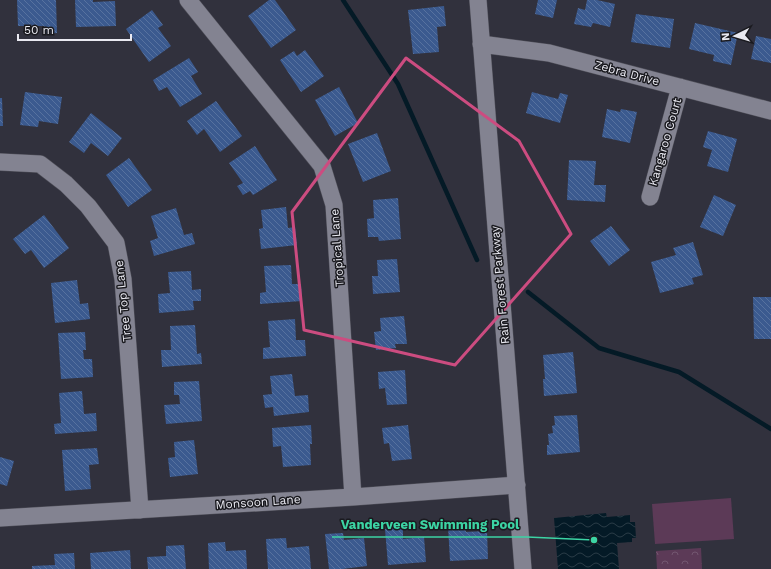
<svg xmlns="http://www.w3.org/2000/svg" width="771" height="569" font-family="'Work Sans',sans-serif">
	<defs>
		<pattern id="park-crowns" width="20" height="18" patternUnits="userSpaceOnUse"><rect width="20" height="18" fill="#5c3a57"/><path d="M2 6a3 3 0 1 1 6 0M12 15a3 3 0 1 1 6 0" fill="none" stroke="#735670"/></pattern>
		<pattern id="water-waves" width="16" height="10" patternUnits="userSpaceOnUse"><rect width="16" height="10" fill="#041a26"/><path d="M0 5q4-4 8 0t8 0" fill="none" stroke="#293b46"/></pattern>
		<pattern id="building-back-hatch" width="6" height="6" patternUnits="userSpaceOnUse"><rect width="6" height="6" fill="#3b5a8f"/><path d="M-1 5l2 2M0 0l6 6M5-1l2 2" fill="none" stroke="#57729f"/></pattern>
	</defs>
	<rect width="100%" height="100%" fill="#31313d"/>
	<path fill="url(#park-crowns)" d="M 701,548 L 702,569 L 657,569 L 656,551 Z"/>
	<path fill="#5c3a57" d="M 731,498 L 734,539 L 655,544 L 652,504 Z"/>
	<path fill="url(#water-waves)" d="M 606,513 L 607,517 L 630,515 L 630,522 L 635,522 L 636,538 L 632,538 L 632,542 L 617,543 L 619,569 L 558,569 L 554,518 Z"/>
	<g fill="none" stroke-linecap="round" stroke-linejoin="round">
		<path stroke="#041a26" stroke-width="4.5" d="M 343,0 L 398,84 L 477,260
			M 528,292 L 599,348 L 679,372 L 771,429"/>
	</g>
	<path fill="url(#building-back-hatch)" d="M 17,0 L 56,0 L 57,33 L 44,34 L 44,26 L 18,26 Z
		M 75,0 L 93,0 L 93,2 L 115,1 L 116,26 L 76,27 Z
		M 269,0 L 275,0 L 296,30 L 271,48 L 248,16 Z
		M 538,0 L 557,0 L 553,18 L 535,14 Z
		M 587,0 L 597,0 L 615,4 L 610,27 L 593,23 L 591,27 L 574,24 L 578,8 L 585,10 Z
		M 444,6 L 446,26 L 437,27 L 439,52 L 413,54 L 408,10 Z
		M 152,10 L 163,25 L 158,28 L 171,46 L 149,62 L 126,29 Z
		M 636,14 L 674,19 L 670,48 L 631,42 Z
		M 695,23 L 738,33 L 731,65 L 713,61 L 714,55 L 689,49 Z
		M 756,36 L 771,39 L 771,63 L 751,59 Z
		M 305,50 L 324,76 L 301,92 L 280,60 L 294,51 L 297,56 Z
		M 189,58 L 198,72 L 191,76 L 202,94 L 180,107 L 167,87 L 159,91 L 153,80 Z
		M 339,87 L 358,123 L 335,136 L 315,100 Z
		M 25,92 L 62,97 L 58,124 L 39,121 L 38,127 L 20,125 Z
		M 532,92 L 558,99 L 560,93 L 568,95 L 560,123 L 526,113 Z
		M 0,98 L 2,98 L 3,126 L 0,126 Z
		M 216,101 L 242,136 L 220,152 L 204,129 L 197,135 L 187,121 Z
		M 607,109 L 620,112 L 621,109 L 637,112 L 630,143 L 602,137 Z
		M 91,113 L 122,138 L 108,156 L 91,143 L 84,153 L 69,142 Z
		M 708,131 L 737,139 L 728,172 L 707,166 L 712,150 L 703,147 Z
		M 377,133 L 391,171 L 363,182 L 348,144 Z
		M 255,146 L 277,180 L 253,195 L 250,191 L 243,195 L 237,186 L 243,183 L 229,163 Z
		M 129,158 L 152,190 L 128,207 L 106,175 Z
		M 569,160 L 596,161 L 594,185 L 606,185 L 605,202 L 567,200 Z
		M 714,195 L 736,205 L 723,236 L 700,227 Z
		M 398,198 L 401,239 L 379,241 L 378,237 L 368,237 L 367,219 L 374,218 L 373,200 Z
		M 286,207 L 288,228 L 295,227 L 297,245 L 261,249 L 259,229 L 263,228 L 261,210 Z
		M 176,208 L 184,235 L 192,233 L 195,244 L 154,256 L 150,241 L 158,238 L 151,216 Z
		M 44,215 L 69,248 L 44,268 L 31,250 L 25,254 L 13,239 Z
		M 611,226 L 630,250 L 609,266 L 590,241 Z
		M 693,242 L 703,275 L 692,278 L 694,284 L 660,293 L 651,262 L 676,255 L 673,248 Z
		M 397,259 L 400,292 L 373,294 L 372,276 L 378,276 L 377,260 Z
		M 291,265 L 292,284 L 301,284 L 302,301 L 260,304 L 260,293 L 266,292 L 264,266 Z
		M 191,271 L 192,290 L 201,289 L 201,301 L 193,301 L 194,310 L 159,313 L 158,294 L 170,293 L 168,272 Z
		M 77,280 L 80,304 L 88,303 L 90,319 L 55,323 L 51,283 Z
		M 753,297 L 771,297 L 771,339 L 754,339 Z
		M 404,316 L 407,344 L 395,344 L 396,348 L 376,350 L 374,332 L 381,331 L 380,318 Z
		M 295,319 L 296,340 L 305,340 L 306,356 L 263,359 L 263,348 L 270,347 L 268,321 Z
		M 195,325 L 197,354 L 201,353 L 202,364 L 162,367 L 161,350 L 171,350 L 170,326 Z
		M 85,332 L 86,350 L 83,350 L 84,359 L 92,359 L 93,377 L 61,379 L 58,333 Z
		M 573,352 L 577,393 L 544,396 L 543,379 L 545,379 L 543,355 Z
		M 405,370 L 407,404 L 387,405 L 385,388 L 379,389 L 378,372 Z
		M 292,374 L 295,396 L 308,395 L 309,412 L 274,416 L 273,407 L 265,408 L 263,395 L 272,394 L 270,376 Z
		M 199,381 L 202,421 L 166,424 L 164,405 L 180,404 L 179,395 L 174,395 L 174,382 Z
		M 82,391 L 84,414 L 96,413 L 97,431 L 55,434 L 54,424 L 61,423 L 59,393 Z
		M 577,415 L 580,452 L 547,455 L 547,445 L 549,445 L 548,434 L 553,433 L 552,426 L 555,425 L 554,416 Z
		M 311,425 L 312,444 L 310,444 L 311,465 L 283,467 L 281,446 L 273,447 L 272,428 Z
		M 408,425 L 412,459 L 392,461 L 389,443 L 384,444 L 382,428 Z
		M 194,440 L 198,474 L 170,477 L 168,458 L 175,457 L 174,442 Z
		M 97,448 L 99,464 L 89,465 L 91,489 L 65,491 L 62,450 Z
		M 0,457 L 14,461 L 7,486 L 0,484 Z
		M 465,525 L 466,532 L 487,531 L 488,559 L 450,561 L 448,526 Z
		M 403,528 L 403,539 L 424,537 L 426,562 L 388,565 L 385,529 Z
		M 343,533 L 344,540 L 364,538 L 367,566 L 342,569 L 329,569 L 325,534 Z
		M 286,538 L 287,548 L 309,546 L 311,569 L 268,569 L 266,539 Z
		M 225,542 L 226,551 L 246,550 L 247,569 L 209,569 L 208,543 Z
		M 184,545 L 186,569 L 148,569 L 147,557 L 166,556 L 166,546 Z
		M 130,550 L 131,569 L 91,569 L 90,553 Z
		M 74,553 L 75,569 L 32,569 L 32,566 L 55,565 L 54,554 Z"/>
	<g fill="none" stroke-linecap="round" stroke-linejoin="round">
		<defs>
			<path id="street" d="M 188,0 L 322,166 L 334,205 L 353,497
				M 478,0 L 523,569
				M 481,44 L 549,53 L 771,111
				M 0,162 L 40,164 L 66,184 L 88,206 L 116,243 L 123,279 L 140,510
				M 650,197 L 680,87
				M 0,518 L 353,497 L 517,485"/>
		</defs>
		<use href="#street" stroke="#4f4f59" stroke-width="18"/>
		<use href="#street" stroke="#838391" stroke-width="17"/>
	</g>
	<path fill="none" stroke="#cc4c80" stroke-width="3" stroke-linejoin="round" d="M 406,58 L 519,141 L 571,234 L 455,365 L 304,330 L 292,212 Z"/>
	<g text-anchor="middle" stroke-width="3" stroke-linejoin="round" paint-order="stroke">
		<g font-size="12" fill="#e9e9f1" stroke="#1a1a1f">
			<text transform="translate(627 73) rotate(15)" y="4">Zebra Drive</text>
			<text transform="translate(665 142) rotate(-74)" y="4">Kangaroo Court</text>
			<text transform="translate(337 248) rotate(-94)" y="4">Tropical Lane</text>
			<text transform="translate(500 285) rotate(-95)" y="4">Rain Forest Parkway</text>
			<text transform="translate(123 301) rotate(-96)" y="4">Tree Top Lane</text>
			<text transform="translate(258 502) rotate(-4)" y="4">Monsoon Lane</text>
		</g>
	</g>
	<path fill="none" stroke="#3cd4a4" stroke-width="1.5" d="M594 540L527 537H332"/>
	<circle fill="#3cd4a4" stroke="#1a1a1f" stroke-width="1.5" cx="594" cy="540" r="4"/>
	<g font-size="13" text-anchor="middle" font-weight="bold" fill="#3cd4a4" stroke="#1a1a1f" stroke-width="3" stroke-linejoin="round" paint-order="stroke">
		<text x="430" y="529">Vanderveen Swimming Pool</text>
	</g>
	<g transform="translate(735 36) rotate(265)" stroke="#1a1a1f" stroke-width="3" paint-order="stroke">
	<path d="M0-3L7 15L0 10L-7 15Z" fill="#e9e9f1"/>
	<text y="-6" font-size="11" font-weight="bold" text-anchor="middle" fill="#e9e9f1">N</text>
	</g>
	<path d="M18 34v6h113v-6" fill="none" stroke="#e9e9f1" stroke-width="2"/>
	<text x="24" y="34" font-size="12" fill="#e9e9f1" stroke="#1a1a1f" stroke-width="3" paint-order="stroke">50 m</text>
</svg>
